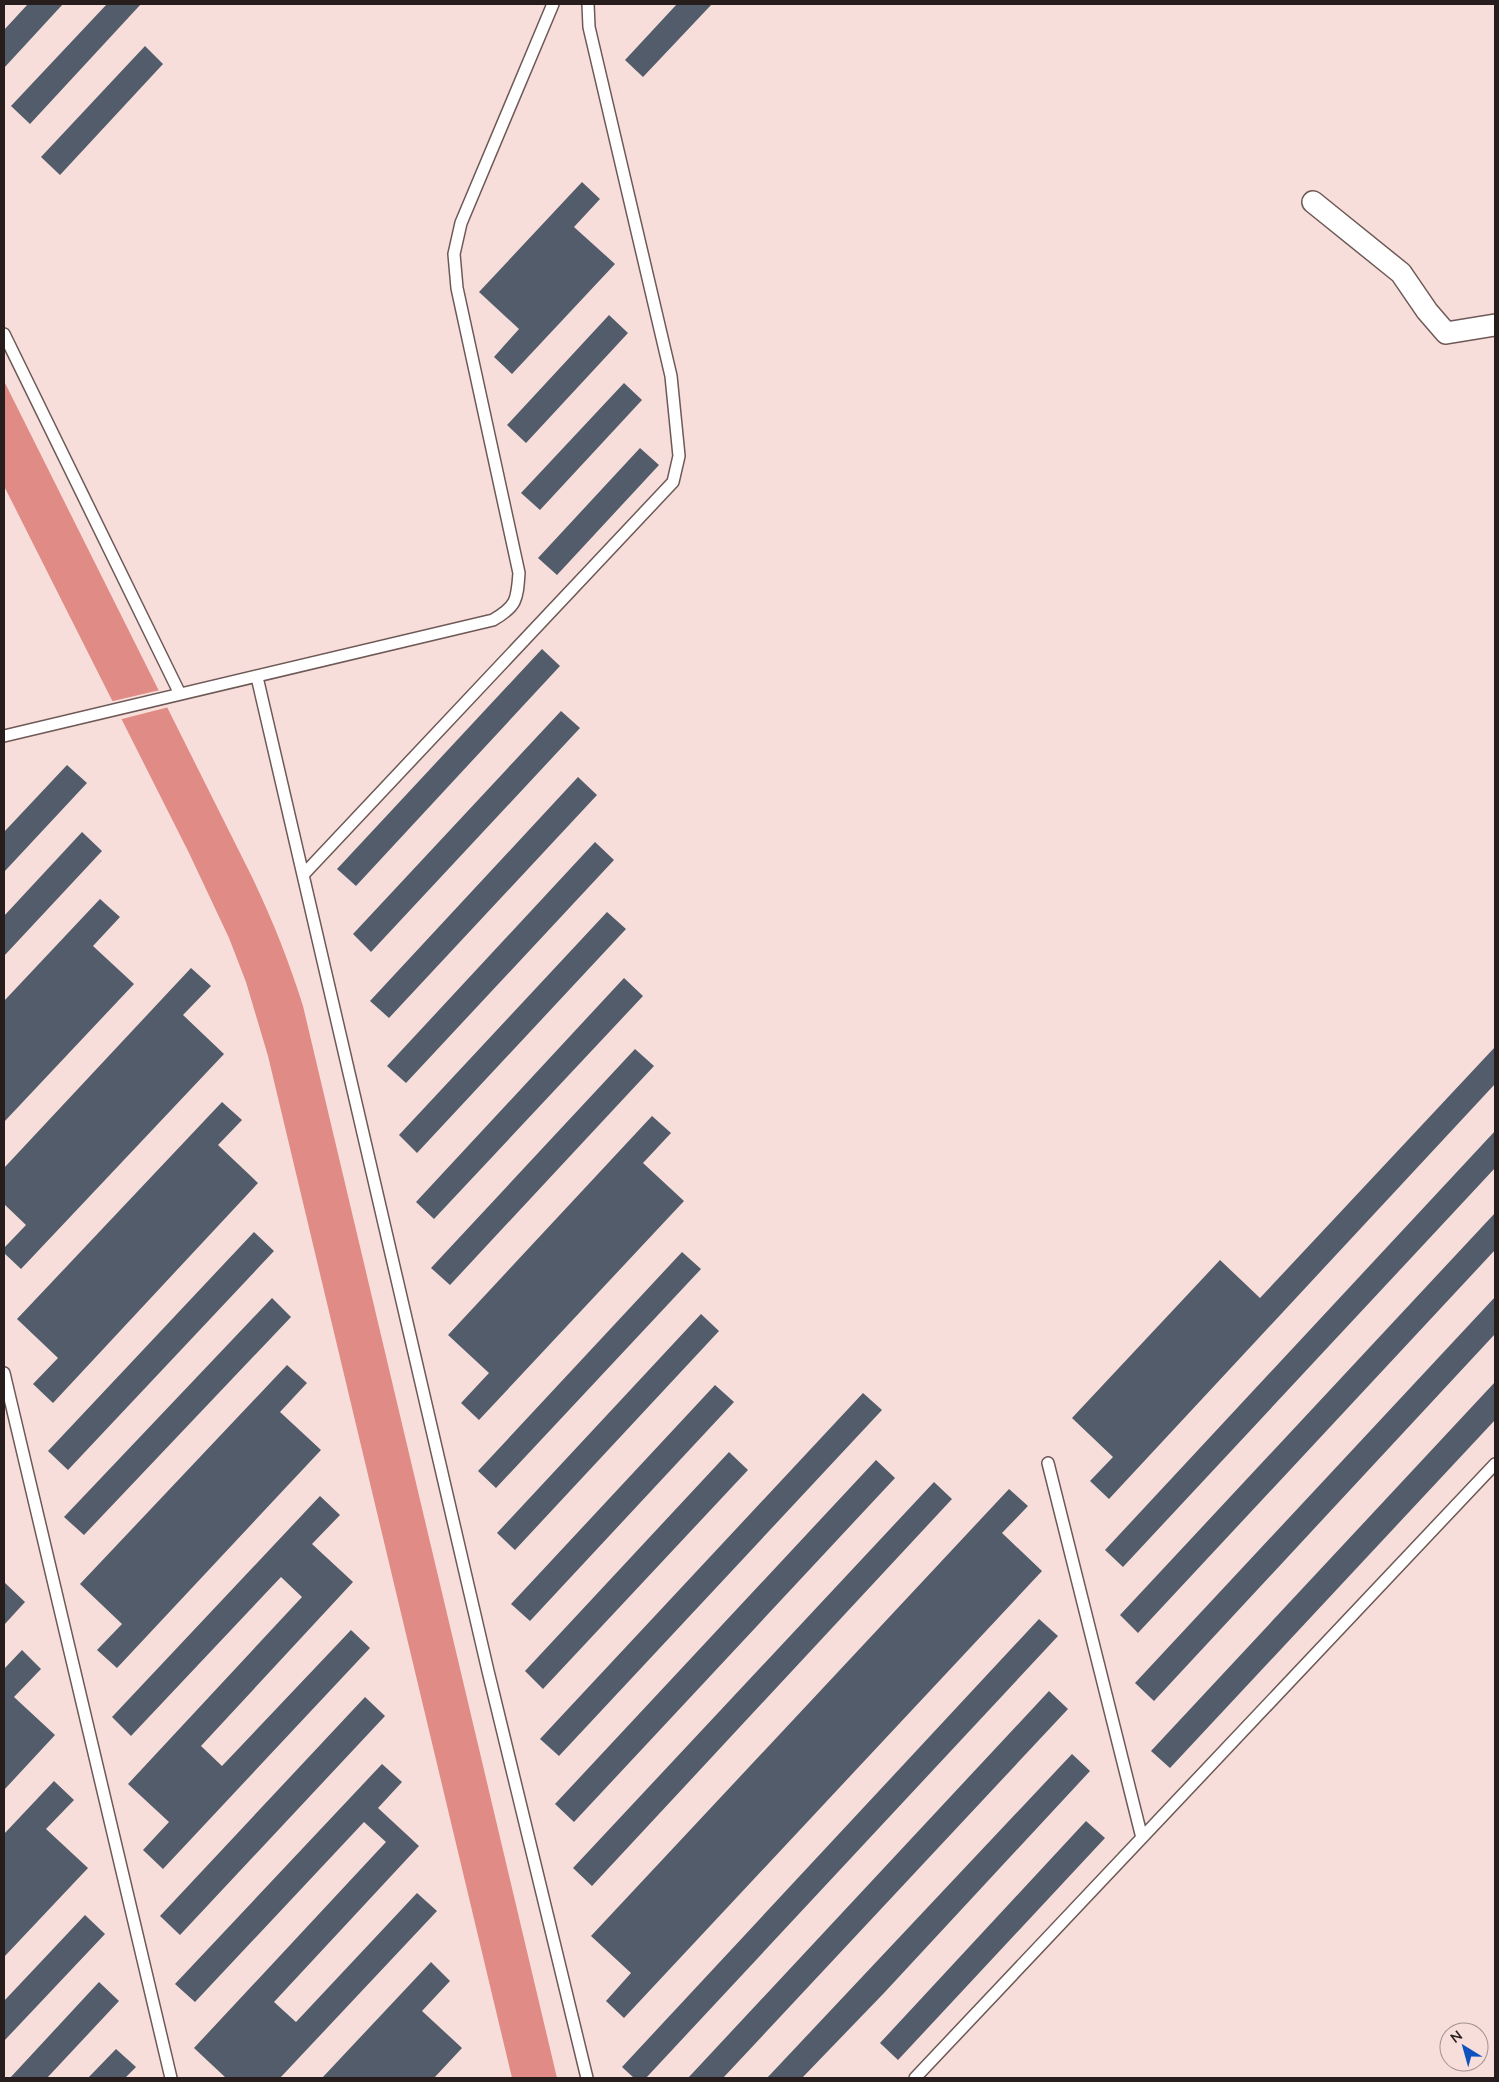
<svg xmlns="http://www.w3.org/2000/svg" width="1499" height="2082" font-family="Mulish,sans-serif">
	<rect width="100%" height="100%" fill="#f7dedb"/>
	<path fill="#e08b85" d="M 4,381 L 252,877 C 272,919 289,961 303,1006 L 557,2078 L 512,2078 L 268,1056 L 246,982 L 229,938 L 189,853 L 4,486 Z"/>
	<path fill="#f7dedb" d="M 160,690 L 169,707 L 118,720 L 109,702 Z"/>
	<path fill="#525c6b" d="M 28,4 L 63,4 L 4,68 L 4,30 Z
		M 107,4 L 141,4 L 30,124 L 11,106 Z
		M 677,4 L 712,4 L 643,77 L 625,60 Z
		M 145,46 L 163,64 L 60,175 L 41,157 Z
		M 582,182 L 600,199 L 574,227 L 615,264 L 512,374 L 494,357 L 519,329 L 479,292 Z
		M 609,315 L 628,333 L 526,443 L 507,425 Z
		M 624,383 L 642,400 L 540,510 L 521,493 Z
		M 640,448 L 659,465 L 557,575 L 538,558 Z
		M 542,649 L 560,666 L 356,886 L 337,869 Z
		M 561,711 L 580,728 L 371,952 L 353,934 Z
		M 67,765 L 87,783 L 4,872 L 4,832 Z
		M 578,777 L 597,795 L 389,1018 L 370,1001 Z
		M 82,832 L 102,851 L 4,956 L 4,916 Z
		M 595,842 L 614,860 L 406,1083 L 387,1066 Z
		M 100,899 L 120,917 L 93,946 L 134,984 L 4,1122 L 4,1001 Z
		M 607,912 L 626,929 L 417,1153 L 399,1135 Z
		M 191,968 L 211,986 L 183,1015 L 224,1054 L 21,1269 L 4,1253 L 4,1248 L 26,1225 L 4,1204 L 4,1168 Z
		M 624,978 L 643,996 L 434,1219 L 416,1202 Z
		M 1495,1047 L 1495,1084 L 1109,1499 L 1090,1481 L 1113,1457 L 1072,1418 L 1220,1260 L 1260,1298 Z
		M 635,1049 L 654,1066 L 450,1285 L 431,1268 Z
		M 222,1102 L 242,1120 L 218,1145 L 258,1183 L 53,1403 L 33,1384 L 58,1358 L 17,1319 Z
		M 652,1116 L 671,1133 L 643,1163 L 684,1201 L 479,1420 L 461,1403 L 489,1373 L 448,1335 Z
		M 1495,1131 L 1495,1168 L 1123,1567 L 1105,1550 Z
		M 1495,1213 L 1495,1250 L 1138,1633 L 1120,1615 Z
		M 254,1232 L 274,1251 L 68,1470 L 48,1451 Z
		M 682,1252 L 701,1269 L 496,1488 L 478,1471 Z
		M 1495,1297 L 1495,1334 L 1154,1701 L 1135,1683 Z
		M 272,1298 L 291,1317 L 84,1535 L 64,1517 Z
		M 701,1314 L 719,1331 L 515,1550 L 497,1533 Z
		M 287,1365 L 307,1383 L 280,1412 L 321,1450 L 117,1668 L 97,1650 L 122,1624 L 80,1584 Z
		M 1495,1382 L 1495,1420 L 1170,1768 L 1151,1751 Z
		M 715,1385 L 734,1402 L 530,1621 L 511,1604 Z
		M 863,1393 L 882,1410 L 559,1756 L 540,1739 Z
		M 729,1452 L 748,1470 L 543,1689 L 525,1671 Z
		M 876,1460 L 895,1478 L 574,1822 L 555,1804 Z
		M 934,1482 L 952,1499 L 592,1886 L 573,1868 Z
		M 1009,1489 L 1028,1506 L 1002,1533 L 1042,1571 L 624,2018 L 606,2001 L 631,1973 L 591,1936 Z
		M 320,1496 L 340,1515 L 312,1544 L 353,1582 L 201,1746 L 222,1766 L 351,1630 L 370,1648 L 163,1869 L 143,1850 L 169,1822 L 128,1784 L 302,1597 L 281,1577 L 131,1736 L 112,1717 Z
		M 4,1582 L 25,1602 L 4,1625 Z
		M 1039,1619 L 1058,1636 L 646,2078 L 634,2078 L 622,2067 Z
		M 22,1650 L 41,1669 L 14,1697 L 55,1735 L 4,1790 L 4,1669 Z
		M 1049,1691 L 1068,1709 L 723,2078 L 688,2078 Z
		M 365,1697 L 385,1716 L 180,1935 L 160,1916 Z
		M 1072,1754 L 1090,1771 L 884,1993 L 802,2078 L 767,2078 Z
		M 382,1764 L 402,1782 L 378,1808 L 419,1846 L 274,2002 L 296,2022 L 417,1893 L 437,1911 L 280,2078 L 226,2078 L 194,2048 L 386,1842 L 364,1822 L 195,2002 L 175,1984 Z
		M 54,1781 L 74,1800 L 46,1829 L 88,1868 L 4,1957 L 4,1834 Z
		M 1086,1821 L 1105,1838 L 898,2060 L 880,2043 Z
		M 85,1915 L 105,1934 L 4,2041 L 4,2001 Z
		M 431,1962 L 450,1981 L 422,2011 L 462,2048 L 434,2078 L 322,2078 Z
		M 99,1982 L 119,2001 L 47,2078 L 10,2078 Z
		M 116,2049 L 136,2067 L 125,2078 L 88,2078 Z"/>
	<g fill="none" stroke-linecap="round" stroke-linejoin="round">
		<defs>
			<path id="lane" d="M 4,334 L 180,694
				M 257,677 L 488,1671 L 587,2078
				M 4,736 L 493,620 C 517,606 517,600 519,573 L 457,288 L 454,254 L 461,223 L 553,4
				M 303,875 L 673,482 L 679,456 L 671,376 L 589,27 L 588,4
				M 4,1373 L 171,2078
				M 1048,1463 L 1142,1838
				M 915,2078 L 1495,1464"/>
			<path id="street" d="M 1313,202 L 1401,273 L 1427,311 L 1446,333 L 1495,325"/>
		</defs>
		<use href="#lane" stroke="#6e5957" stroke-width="14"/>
		<use href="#street" stroke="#6e5957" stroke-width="24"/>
		<use href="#lane" stroke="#fff" stroke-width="11"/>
		<use href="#street" stroke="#fff" stroke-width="21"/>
	</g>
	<rect width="1499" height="2082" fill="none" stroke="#261d1c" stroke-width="10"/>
	<g transform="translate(1464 2047) rotate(323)"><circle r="24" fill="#f7dedb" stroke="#a3918f"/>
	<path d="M0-4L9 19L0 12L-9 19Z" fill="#0f52bd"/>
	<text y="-8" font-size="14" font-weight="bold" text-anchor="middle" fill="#261d1c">N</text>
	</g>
</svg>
